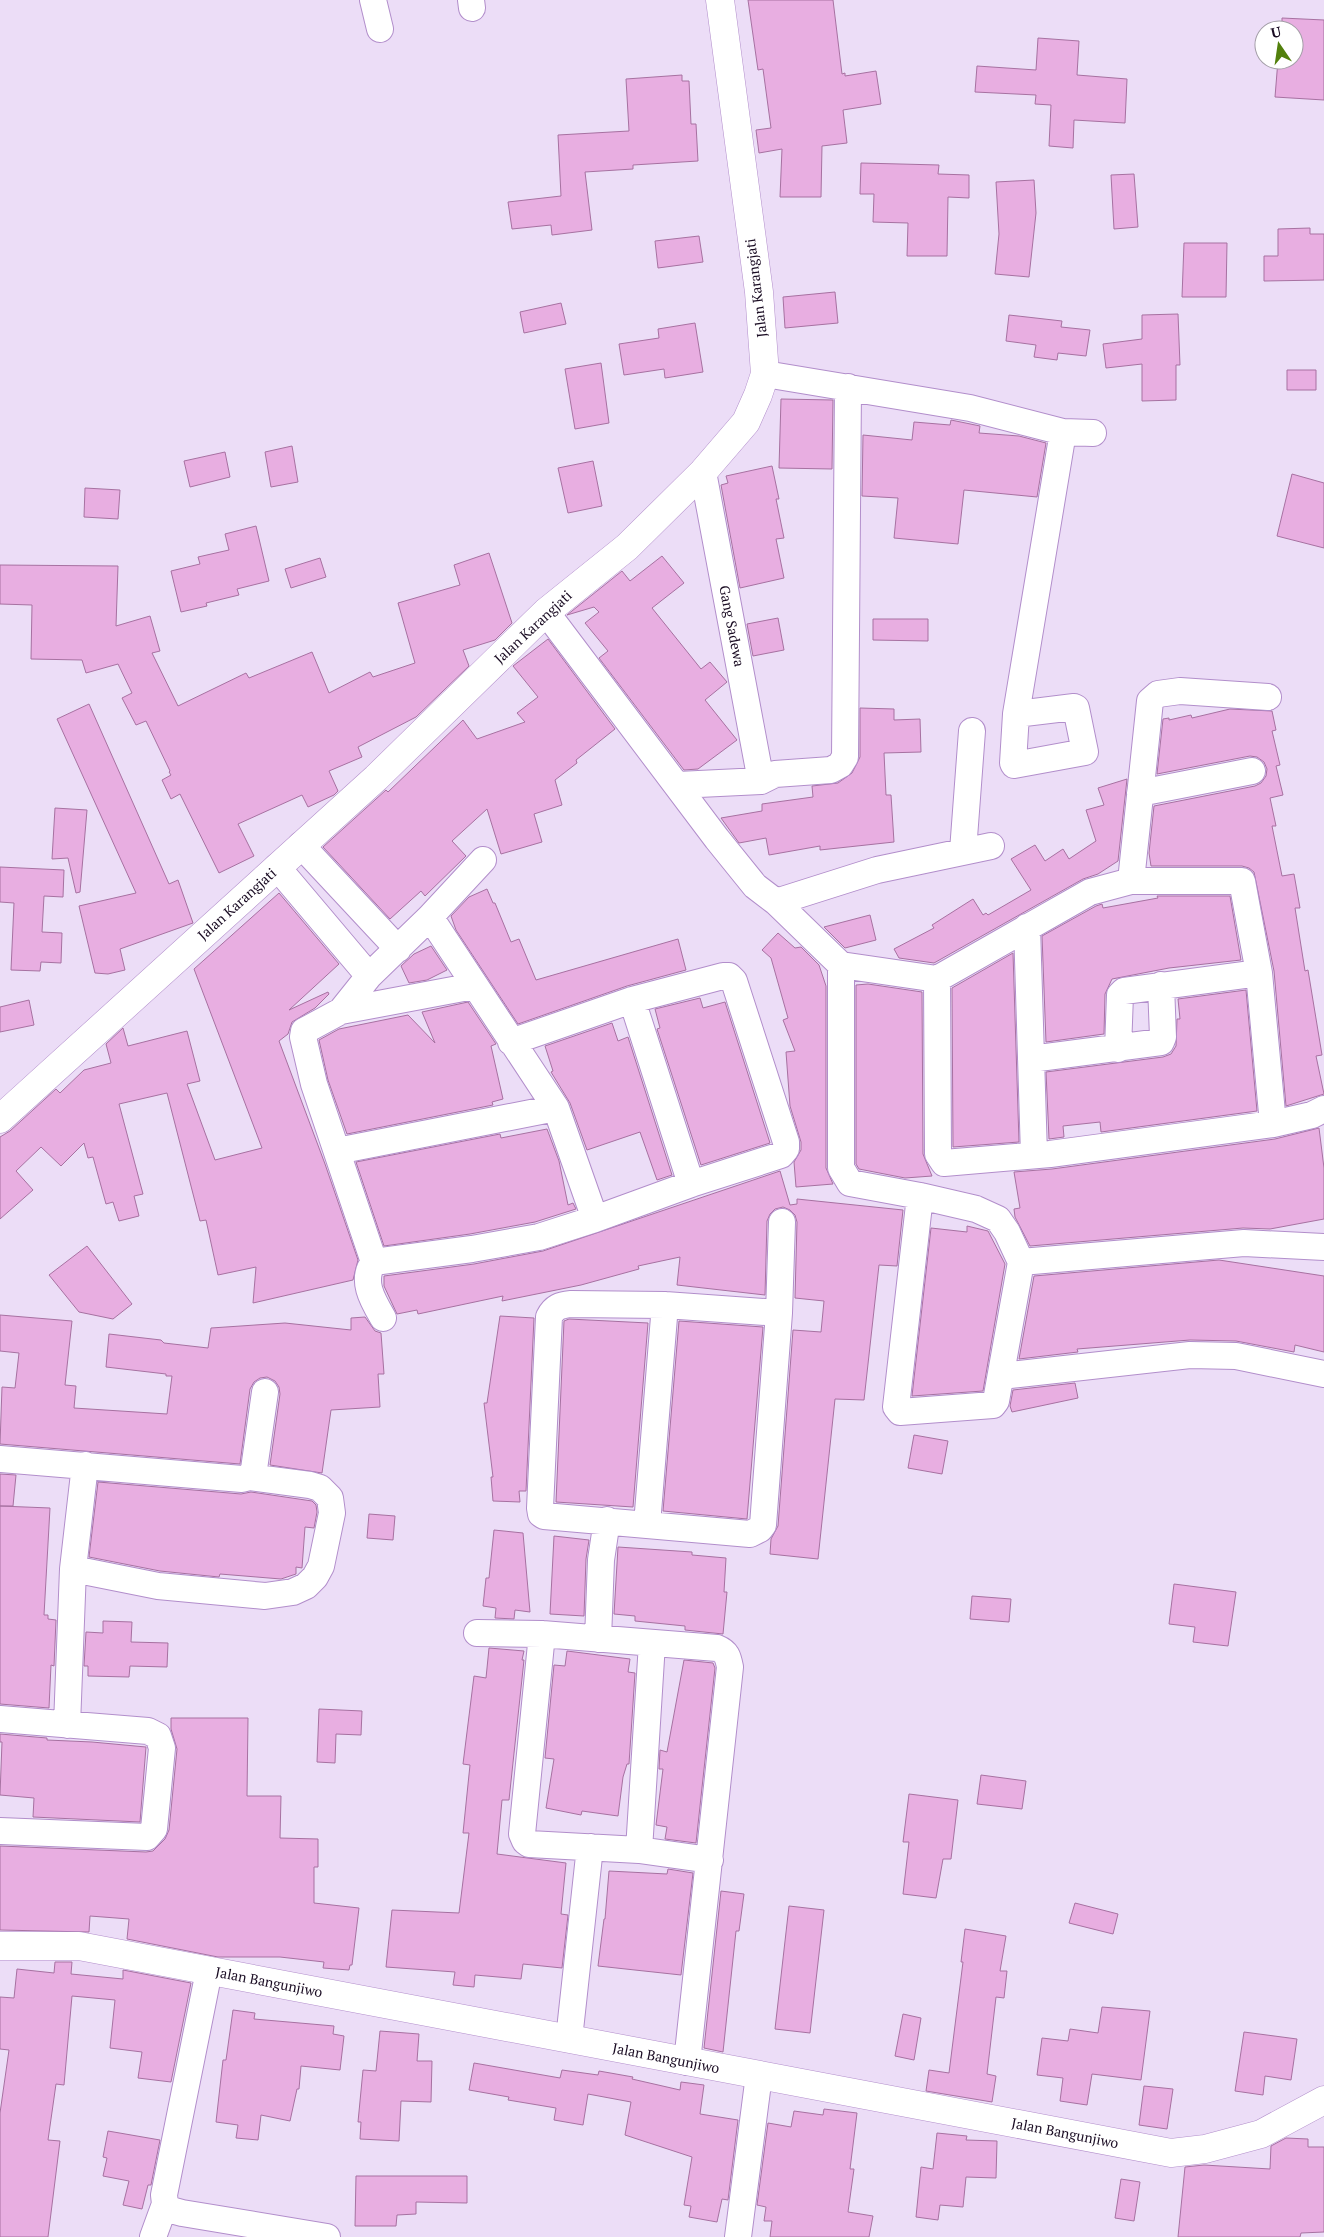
<svg xmlns="http://www.w3.org/2000/svg" width="1324" height="2237" font-family="'PT Serif',serif">
	<rect width="100%" height="100%" fill="#ecddf7"/>
	<path fill="#e8aee1" stroke="#a771a1" d="M 748,0 L 833,0 L 842,74 L 845,73 L 845,76 L 876,71 L 881,104 L 843,110 L 847,143 L 822,146 L 821,197 L 780,197 L 782,149 L 759,153 L 756,130 L 771,128 L 763,69 L 758,70 Z
		M 1282,18 L 1324,20 L 1324,100 L 1275,97 L 1278,60 L 1294,60 L 1294,30 L 1282,30 Z
		M 1038,38 L 1079,41 L 1077,75 L 1127,79 L 1125,123 L 1074,120 L 1073,148 L 1049,146 L 1051,105 L 1035,104 L 1036,95 L 975,92 L 977,66 L 1036,70 Z
		M 682,75 L 682,81 L 689,81 L 691,124 L 696,124 L 698,161 L 633,165 L 633,169 L 585,172 L 592,230 L 552,235 L 551,225 L 512,229 L 508,202 L 561,196 L 558,135 L 629,131 L 626,79 Z
		M 861,163 L 939,165 L 938,174 L 969,175 L 969,198 L 948,197 L 947,256 L 907,256 L 908,223 L 873,222 L 874,194 L 860,194 Z
		M 1134,174 L 1138,227 L 1114,229 L 1111,175 Z
		M 1034,180 L 1036,213 L 1029,277 L 995,274 L 999,234 L 996,182 Z
		M 1310,228 L 1310,234 L 1324,234 L 1324,280 L 1264,281 L 1264,256 L 1278,256 L 1278,229 Z
		M 699,236 L 703,262 L 658,268 L 655,241 Z
		M 1184,243 L 1227,243 L 1226,297 L 1182,297 Z
		M 835,292 L 838,323 L 785,328 L 783,297 Z
		M 561,303 L 566,324 L 524,333 L 520,312 Z
		M 1178,314 L 1180,365 L 1176,365 L 1176,400 L 1142,401 L 1142,364 L 1106,368 L 1103,344 L 1142,339 L 1142,315 Z
		M 1009,315 L 1062,321 L 1061,327 L 1090,330 L 1086,356 L 1058,353 L 1057,360 L 1034,357 L 1036,345 L 1006,341 Z
		M 695,323 L 703,372 L 665,378 L 664,369 L 624,375 L 619,344 L 659,338 L 658,329 Z
		M 601,363 L 609,423 L 575,429 L 565,369 Z
		M 1287,370 L 1316,370 L 1316,390 L 1287,390 Z
		M 781,399 L 833,400 L 832,469 L 779,468 Z
		M 951,420 L 980,426 L 979,433 L 1019,436 L 1046,443 L 1037,497 L 964,490 L 958,544 L 894,538 L 898,498 L 862,496 L 863,435 L 912,440 L 914,422 L 950,425 Z
		M 292,446 L 298,482 L 271,487 L 265,452 Z
		M 225,452 L 230,477 L 190,487 L 184,461 Z
		M 593,461 L 602,506 L 568,513 L 558,468 Z
		M 772,466 L 779,499 L 776,499 L 784,538 L 776,539 L 784,578 L 740,588 L 721,485 L 728,483 L 726,476 Z
		M 1292,474 L 1324,483 L 1324,548 L 1277,536 Z
		M 85,488 L 120,490 L 118,519 L 84,517 Z
		M 256,526 L 269,581 L 237,589 L 239,595 L 206,603 L 207,606 L 181,612 L 171,571 L 200,564 L 198,557 L 229,550 L 225,534 Z
		M 489,553 L 512,623 L 495,640 L 463,650 L 469,666 L 416,717 L 358,747 L 362,757 L 329,771 L 338,791 L 334,795 L 308,807 L 302,795 L 238,824 L 254,856 L 219,873 L 180,794 L 171,799 L 162,780 L 171,775 L 169,772 L 170,771 L 146,721 L 136,725 L 122,698 L 132,693 L 118,664 L 86,673 L 82,660 L 31,659 L 32,605 L 0,604 L 0,565 L 118,566 L 116,626 L 150,616 L 160,651 L 152,653 L 178,706 L 246,673 L 249,678 L 312,652 L 329,693 L 370,672 L 373,677 L 415,663 L 398,603 L 460,585 L 454,565 Z
		M 662,556 L 684,583 L 652,608 L 701,669 L 710,662 L 727,682 L 705,700 L 737,740 L 698,769 L 684,770 L 599,658 L 608,651 L 585,623 L 599,612 L 594,607 L 567,615 L 622,571 L 630,581 Z
		M 320,558 L 326,577 L 291,588 L 285,569 Z
		M 778,618 L 784,650 L 753,656 L 747,624 Z
		M 873,619 L 928,619 L 928,641 L 873,640 Z
		M 548,639 L 615,729 L 576,760 L 577,763 L 555,780 L 562,805 L 534,814 L 542,842 L 501,854 L 487,809 L 452,841 L 466,856 L 425,896 L 421,891 L 390,919 L 323,847 L 386,790 L 388,792 L 463,720 L 477,739 L 525,722 L 517,713 L 538,697 L 513,666 Z
		M 89,704 L 169,884 L 178,880 L 193,923 L 120,949 L 125,970 L 108,974 L 95,973 L 79,906 L 136,893 L 57,719 Z
		M 860,708 L 894,709 L 894,720 L 920,719 L 921,752 L 884,753 L 886,795 L 891,795 L 894,842 L 820,850 L 820,846 L 769,855 L 766,838 L 739,843 L 721,818 L 762,811 L 762,804 L 813,797 L 812,786 L 838,783 L 852,773 L 860,757 Z
		M 1230,709 L 1272,711 L 1276,730 L 1272,731 L 1280,765 L 1276,766 L 1283,795 L 1270,798 L 1276,826 L 1272,826 L 1282,876 L 1294,874 L 1300,908 L 1295,908 L 1305,971 L 1308,970 L 1322,1055 L 1316,1056 L 1324,1094 L 1286,1106 L 1274,971 L 1254,872 L 1249,868 L 1242,866 L 1151,866 L 1149,853 L 1154,806 L 1255,786 L 1261,783 L 1266,776 L 1267,769 L 1264,762 L 1257,757 L 1250,756 L 1157,774 L 1163,719 L 1169,718 L 1169,720 L 1191,715 L 1192,718 Z
		M 1127,779 L 1118,861 L 1098,874 L 1083,879 L 934,963 L 899,958 L 894,949 L 934,928 L 932,925 L 973,899 L 983,915 L 986,913 L 988,915 L 1031,890 L 1011,859 L 1035,845 L 1045,861 L 1063,849 L 1069,859 L 1096,841 L 1086,810 L 1104,805 L 1098,788 Z
		M 55,808 L 87,810 L 80,892 L 76,893 L 68,858 L 52,859 Z
		M 0,867 L 64,870 L 63,897 L 44,896 L 42,932 L 62,933 L 61,963 L 41,962 L 40,971 L 11,970 L 14,903 L 0,902 Z
		M 487,889 L 493,903 L 495,903 L 511,942 L 519,939 L 536,980 L 678,939 L 686,970 L 627,986 L 518,1024 L 456,930 L 451,916 L 469,897 Z
		M 279,893 L 339,964 L 289,1010 L 328,992 L 329,994 L 315,1008 L 292,1022 L 288,1034 L 279,1041 L 325,1164 L 358,1260 L 353,1280 L 253,1303 L 256,1267 L 218,1275 L 206,1220 L 200,1221 L 167,1093 L 119,1104 L 143,1194 L 134,1196 L 139,1216 L 119,1221 L 113,1202 L 106,1204 L 93,1157 L 88,1158 L 84,1143 L 61,1166 L 41,1147 L 16,1171 L 33,1190 L 0,1219 L 0,1137 L 10,1131 L 56,1089 L 60,1093 L 84,1070 L 111,1063 L 106,1044 L 123,1028 L 128,1046 L 187,1031 L 200,1081 L 187,1084 L 215,1160 L 262,1148 L 194,969 Z
		M 1157,896 L 1230,896 L 1241,960 L 1169,968 L 1112,979 L 1105,994 L 1104,1034 L 1046,1042 L 1042,936 L 1096,906 L 1102,904 L 1103,908 L 1158,898 Z
		M 870,915 L 876,940 L 845,948 L 824,927 Z
		M 778,933 L 795,948 L 801,947 L 819,965 L 826,986 L 826,1168 L 833,1184 L 796,1187 L 794,1162 L 801,1150 L 801,1142 L 790,1106 L 786,1052 L 795,1051 L 783,1020 L 788,1018 L 771,958 L 762,950 Z
		M 431,946 L 447,970 L 427,980 L 409,983 L 401,966 L 414,954 Z
		M 1013,953 L 1019,1142 L 953,1147 L 952,988 Z
		M 868,984 L 922,992 L 923,1154 L 932,1176 L 905,1178 L 859,1169 L 856,1164 L 856,985 Z
		M 1246,990 L 1257,1111 L 1101,1132 L 1100,1122 L 1063,1126 L 1064,1137 L 1049,1139 L 1046,1072 L 1163,1057 L 1171,1054 L 1176,1046 L 1177,1019 L 1180,1019 L 1178,999 Z
		M 700,998 L 703,1008 L 725,1002 L 770,1143 L 701,1165 L 657,1029 L 660,1028 L 655,1009 Z
		M 29,1000 L 34,1025 L 0,1032 L 0,1007 Z
		M 468,1002 L 496,1044 L 491,1046 L 503,1099 L 492,1102 L 493,1105 L 347,1134 L 328,1080 L 319,1040 L 339,1029 L 408,1015 L 435,1043 L 422,1012 Z
		M 612,1023 L 618,1041 L 628,1037 L 672,1175 L 657,1180 L 640,1132 L 587,1150 L 570,1103 L 551,1072 L 553,1071 L 545,1046 Z
		M 1319,1128 L 1324,1168 L 1324,1219 L 1270,1229 L 1243,1228 L 1030,1246 L 1015,1217 L 1014,1209 L 1020,1208 L 1014,1172 L 1052,1169 L 1275,1139 Z
		M 547,1129 L 559,1161 L 568,1205 L 573,1203 L 576,1209 L 535,1222 L 470,1234 L 384,1246 L 356,1162 L 500,1134 L 501,1138 Z
		M 780,1171 L 790,1205 L 797,1204 L 797,1199 L 903,1210 L 897,1266 L 879,1265 L 864,1400 L 835,1399 L 818,1559 L 770,1554 L 771,1539 L 778,1526 L 793,1330 L 821,1332 L 824,1301 L 795,1298 L 797,1222 L 795,1215 L 790,1210 L 783,1207 L 775,1209 L 770,1214 L 767,1221 L 765,1295 L 677,1285 L 680,1257 L 638,1266 L 639,1269 L 581,1285 L 502,1301 L 503,1296 L 418,1314 L 417,1310 L 397,1314 L 384,1286 L 384,1276 L 474,1264 L 543,1251 Z
		M 967,1226 L 988,1231 L 1005,1264 L 983,1391 L 912,1396 L 931,1228 L 967,1232 Z
		M 87,1246 L 132,1304 L 113,1319 L 79,1312 L 49,1275 Z
		M 1219,1260 L 1324,1276 L 1324,1352 L 1295,1345 L 1294,1352 L 1236,1341 L 1190,1340 L 1077,1349 L 1078,1352 L 1019,1359 L 1034,1276 Z
		M 0,1315 L 72,1321 L 65,1385 L 76,1386 L 74,1408 L 167,1414 L 172,1376 L 166,1376 L 166,1374 L 106,1367 L 109,1334 L 161,1340 L 164,1343 L 208,1348 L 211,1328 L 285,1323 L 351,1330 L 351,1318 L 365,1317 L 375,1331 L 381,1333 L 384,1374 L 378,1374 L 380,1407 L 331,1410 L 322,1473 L 270,1465 L 280,1394 L 279,1387 L 275,1381 L 267,1377 L 260,1378 L 254,1382 L 250,1389 L 240,1464 L 0,1444 L 2,1387 L 15,1388 L 19,1353 L 0,1351 Z
		M 500,1316 L 534,1318 L 526,1491 L 519,1491 L 520,1502 L 493,1501 L 491,1477 L 493,1477 L 484,1403 L 487,1403 Z
		M 569,1319 L 648,1323 L 633,1507 L 556,1502 L 564,1321 Z
		M 679,1321 L 763,1327 L 747,1519 L 663,1511 Z
		M 1075,1383 L 1078,1398 L 1012,1412 L 1010,1406 L 1013,1390 Z
		M 914,1435 L 948,1441 L 942,1474 L 908,1468 Z
		M 0,1474 L 16,1475 L 13,1506 L 0,1506 Z
		M 98,1482 L 241,1494 L 251,1492 L 312,1501 L 316,1505 L 317,1512 L 314,1528 L 305,1527 L 302,1568 L 296,1567 L 296,1574 L 281,1579 L 220,1574 L 219,1577 L 160,1571 L 89,1557 Z
		M 0,1506 L 50,1508 L 44,1615 L 48,1615 L 48,1619 L 56,1620 L 54,1666 L 51,1665 L 49,1708 L 0,1704 Z
		M 369,1514 L 395,1516 L 393,1540 L 367,1538 Z
		M 494,1530 L 523,1533 L 530,1612 L 515,1610 L 514,1619 L 495,1618 L 496,1608 L 483,1606 L 486,1578 L 489,1578 Z
		M 554,1536 L 589,1540 L 586,1559 L 584,1616 L 550,1614 Z
		M 618,1547 L 692,1552 L 692,1555 L 726,1558 L 724,1592 L 727,1592 L 723,1634 L 685,1630 L 685,1626 L 635,1621 L 635,1616 L 614,1614 Z
		M 1174,1584 L 1236,1592 L 1228,1646 L 1193,1642 L 1195,1627 L 1169,1624 Z
		M 972,1596 L 1011,1599 L 1009,1622 L 970,1619 Z
		M 103,1621 L 132,1622 L 131,1642 L 168,1643 L 167,1667 L 130,1666 L 129,1677 L 88,1676 L 88,1666 L 84,1666 L 86,1632 L 103,1633 Z
		M 489,1648 L 524,1651 L 522,1660 L 524,1660 L 509,1800 L 502,1800 L 497,1854 L 566,1863 L 561,1914 L 568,1915 L 562,1968 L 523,1964 L 521,1979 L 475,1975 L 474,1987 L 453,1985 L 455,1972 L 386,1967 L 392,1910 L 459,1913 L 469,1833 L 463,1833 L 470,1765 L 463,1764 L 474,1676 L 486,1678 Z
		M 567,1651 L 630,1659 L 628,1672 L 635,1673 L 629,1764 L 627,1764 L 623,1777 L 618,1816 L 582,1811 L 581,1815 L 546,1808 L 554,1759 L 545,1758 L 554,1665 L 565,1666 Z
		M 684,1660 L 713,1663 L 715,1668 L 696,1843 L 665,1839 L 667,1827 L 656,1825 L 663,1769 L 659,1769 L 660,1750 L 667,1752 Z
		M 319,1709 L 362,1711 L 361,1735 L 336,1734 L 335,1763 L 317,1762 Z
		M 171,1718 L 248,1718 L 247,1796 L 281,1796 L 280,1838 L 318,1839 L 318,1867 L 314,1867 L 314,1903 L 359,1908 L 352,1965 L 350,1965 L 349,1970 L 323,1968 L 324,1962 L 280,1957 L 218,1957 L 127,1939 L 129,1919 L 90,1916 L 89,1932 L 0,1930 L 0,1846 L 146,1852 L 153,1851 L 165,1839 L 169,1830 L 177,1749 L 171,1729 Z
		M 0,1734 L 47,1738 L 47,1740 L 92,1742 L 146,1747 L 140,1822 L 33,1817 L 34,1798 L 0,1795 L 2,1742 L 0,1742 Z
		M 981,1775 L 1026,1781 L 1022,1809 L 977,1804 Z
		M 909,1794 L 958,1800 L 951,1859 L 943,1859 L 936,1898 L 903,1894 L 909,1842 L 903,1842 Z
		M 668,1869 L 693,1873 L 681,1975 L 598,1966 L 604,1919 L 605,1919 L 609,1871 L 667,1874 Z
		M 721,1891 L 744,1894 L 739,1931 L 736,1931 L 723,2052 L 704,2048 Z
		M 1075,1903 L 1118,1914 L 1113,1934 L 1069,1923 Z
		M 789,1906 L 824,1910 L 810,2033 L 775,2029 Z
		M 965,1929 L 1006,1936 L 1000,1971 L 1007,1971 L 1004,1998 L 996,1997 L 987,2074 L 996,2076 L 992,2102 L 926,2091 L 929,2070 L 949,2073 L 963,1962 L 961,1962 Z
		M 55,1962 L 72,1962 L 71,1974 L 123,1979 L 123,1970 L 191,1983 L 171,2082 L 138,2078 L 142,2052 L 110,2048 L 115,2000 L 72,1996 L 64,2085 L 56,2084 L 48,2140 L 60,2141 L 48,2237 L 0,2237 L 0,2113 L 9,2050 L 0,2049 L 0,1997 L 14,1998 L 17,1969 L 54,1973 Z
		M 1102,2007 L 1150,2011 L 1141,2080 L 1092,2074 L 1087,2105 L 1060,2101 L 1063,2078 L 1037,2075 L 1042,2038 L 1068,2041 L 1070,2029 L 1098,2033 Z
		M 233,2010 L 255,2013 L 254,2019 L 334,2026 L 333,2034 L 344,2036 L 340,2070 L 301,2066 L 299,2089 L 297,2089 L 290,2121 L 261,2115 L 258,2140 L 236,2138 L 238,2125 L 216,2122 L 223,2060 L 226,2060 Z
		M 903,2014 L 921,2018 L 914,2060 L 895,2056 Z
		M 380,2031 L 419,2034 L 417,2061 L 432,2061 L 431,2102 L 401,2101 L 399,2141 L 360,2139 L 361,2122 L 358,2122 L 363,2070 L 376,2071 Z
		M 1244,2032 L 1297,2039 L 1291,2080 L 1265,2076 L 1263,2095 L 1235,2091 Z
		M 474,2063 L 560,2078 L 562,2070 L 598,2075 L 599,2071 L 633,2077 L 632,2079 L 680,2090 L 681,2082 L 704,2085 L 700,2114 L 738,2120 L 728,2200 L 722,2199 L 717,2222 L 689,2217 L 691,2206 L 684,2205 L 692,2157 L 625,2135 L 631,2102 L 588,2094 L 583,2125 L 554,2120 L 556,2108 L 508,2100 L 509,2097 L 469,2090 Z
		M 1144,2086 L 1173,2089 L 1167,2129 L 1139,2125 Z
		M 824,2109 L 857,2113 L 850,2169 L 854,2169 L 848,2212 L 873,2216 L 869,2237 L 770,2237 L 772,2221 L 764,2221 L 766,2207 L 757,2205 L 768,2123 L 791,2127 L 794,2111 L 823,2115 Z
		M 108,2131 L 160,2140 L 151,2185 L 148,2185 L 142,2209 L 123,2205 L 129,2181 L 103,2176 L 107,2158 L 103,2157 Z
		M 937,2133 L 967,2136 L 966,2140 L 997,2141 L 996,2178 L 966,2177 L 963,2207 L 940,2205 L 938,2220 L 916,2217 L 921,2167 L 933,2169 Z
		M 1286,2138 L 1308,2139 L 1308,2147 L 1324,2147 L 1324,2232 L 1301,2233 L 1300,2237 L 1178,2237 L 1185,2167 L 1204,2165 L 1270,2169 L 1271,2146 Z
		M 356,2176 L 467,2176 L 467,2203 L 416,2202 L 416,2214 L 397,2215 L 396,2226 L 355,2226 Z
		M 1121,2179 L 1140,2182 L 1134,2221 L 1115,2218 Z"/>
	<g fill="none" stroke-linecap="round" stroke-linejoin="round">
		<defs>
			<path id="street" d="M 373,0 L 380,29
				M 471,0 L 472,8
				M 765,374 L 970,408 L 1063,432 L 1093,433
				M 703,472 L 761,781
				M 546,612 L 717,839 L 755,886 L 776,902 L 841,965 L 841,1168 L 850,1183 L 920,1196 L 976,1209 L 998,1219 L 1007,1232 L 1021,1262 L 1244,1243 L 1324,1247
				M 1016,714 L 1074,707 L 1076,708 L 1085,752 L 1014,765 L 1013,763 L 1016,714 L 1063,432
				M 678,785 L 761,781 L 775,774 L 831,770 L 840,765 L 845,757 L 848,387
				M 1140,793 L 1252,771
				M 301,845 L 398,949
				M 963,851 L 972,731
				M 277,867 L 369,976
				M 1131,881 L 1150,701 L 1158,694 L 1180,691 L 1268,697
				M 776,902 L 877,870 L 991,846
				M 430,917 L 556,1108 L 595,1219
				M 1027,927 L 1034,1155
				M 841,965 L 937,979 L 1090,892 L 1131,881 L 1242,881 L 1259,973 L 1273,1124
				M 937,979 L 938,1154 L 944,1163 L 1050,1154 L 1273,1124 L 1312,1115 L 1324,1109
				M 632,1000 L 691,1184
				M 341,1011 L 369,976 L 430,917 L 483,860
				M 1118,1049 L 1120,995 L 1124,991 L 1259,973
				M 1031,1059 L 1161,1042 L 1163,1037 L 1161,985
				M 337,1151 L 556,1108
				M 920,1196 L 896,1407 L 900,1412 L 993,1405 L 996,1401 L 1021,1262
				M 374,1262 L 314,1084 L 303,1037 L 304,1031 L 341,1011 L 474,986
				M 779,1313 L 665,1305 L 571,1304 C 560,1305 554,1307 549,1317 L 540,1508 L 541,1514 L 544,1516 L 750,1534 L 760,1529 L 763,1525 L 779,1313 L 782,1222
				M 383,1318 C 373,1301 360,1280 374,1262 L 472,1249 L 539,1237 L 595,1219 L 691,1184 L 781,1155 L 786,1149 L 786,1142 L 734,981 L 729,976 L 723,976 L 632,1000 L 511,1042
				M 1001,1376 L 1190,1355 L 1236,1356 L 1324,1374
				M 0,1459 L 242,1479 L 250,1477 L 254,1469 L 265,1392
				M 85,1465 L 73,1569 L 158,1586 L 265,1596 L 293,1592 L 306,1586 L 315,1577 L 321,1566 L 332,1513 L 330,1498 L 320,1488 L 310,1485 L 250,1477
				M 647,1524 L 665,1305
				M 477,1633 L 542,1634 L 717,1648 C 727,1652 728,1657 730,1667 L 687,2062
				M 542,1634 L 522,1834 L 525,1841 L 529,1844 L 639,1850 L 652,1643
				M 598,1639 L 601,1560 L 607,1520
				M 0,1719 L 148,1731 L 158,1736 L 162,1748 L 154,1829 L 147,1837 L 0,1831
				M 67,1725 L 73,1569
				M 639,1850 L 710,1860
				M 209,1971 L 164,2195 L 165,2204 L 171,2210 L 182,2213 L 327,2237
				M 569,2039 L 590,1847
				M 153,2237 L 165,2204
				M 738,2237 L 759,2075"/>
			<path id="secondary" d="M 0,1119 L 376,778 L 546,612 L 627,547 L 703,472 L 746,422 L 758,395 L 765,374 L 759,292 L 720,0
				M 0,1946 L 79,1946 L 1171,2153 L 1205,2149 L 1261,2134 L 1324,2100"/>
		</defs>
		<use href="#street" stroke="#b28ecb" stroke-width="28"/>
		<use href="#secondary" stroke="#b28ecb" stroke-width="29"/>
		<use href="#street" stroke="#fff" stroke-width="26"/>
		<use href="#secondary" stroke="#fff" stroke-width="28"/>
	</g>
	<g text-anchor="middle" stroke-width="5" stroke-linejoin="round" paint-order="stroke">
		<g font-size="14" fill="#1a0c23" stroke="#fff">
			<text transform="translate(756 288) rotate(-97)" y="5">Jalan Karangjati</text>
			<text transform="translate(732 626) rotate(79)" y="5">Gang Sadewa</text>
			<text transform="translate(533 627) rotate(-43)" y="5">Jalan Karangjati</text>
			<text transform="translate(237 904) rotate(-42)" y="5">Jalan Karangjati</text>
			<text transform="translate(269 1982) rotate(11)" y="5">Jalan Bangunjiwo</text>
			<text transform="translate(666 2058) rotate(11)" y="5">Jalan Bangunjiwo</text>
			<text transform="translate(1065 2133) rotate(11)" y="5">Jalan Bangunjiwo</text>
		</g>
	</g>
	<g transform="translate(1279 45) rotate(347)"><circle r="24" fill="#ffffff" stroke="#a39ea7"/>
	<path d="M0-4L9 19L0 12L-9 19Z" fill="#52800c"/>
	<text y="-8" font-size="14" font-weight="bold" text-anchor="middle" fill="#1a0c23">U</text>
	</g>
</svg>
